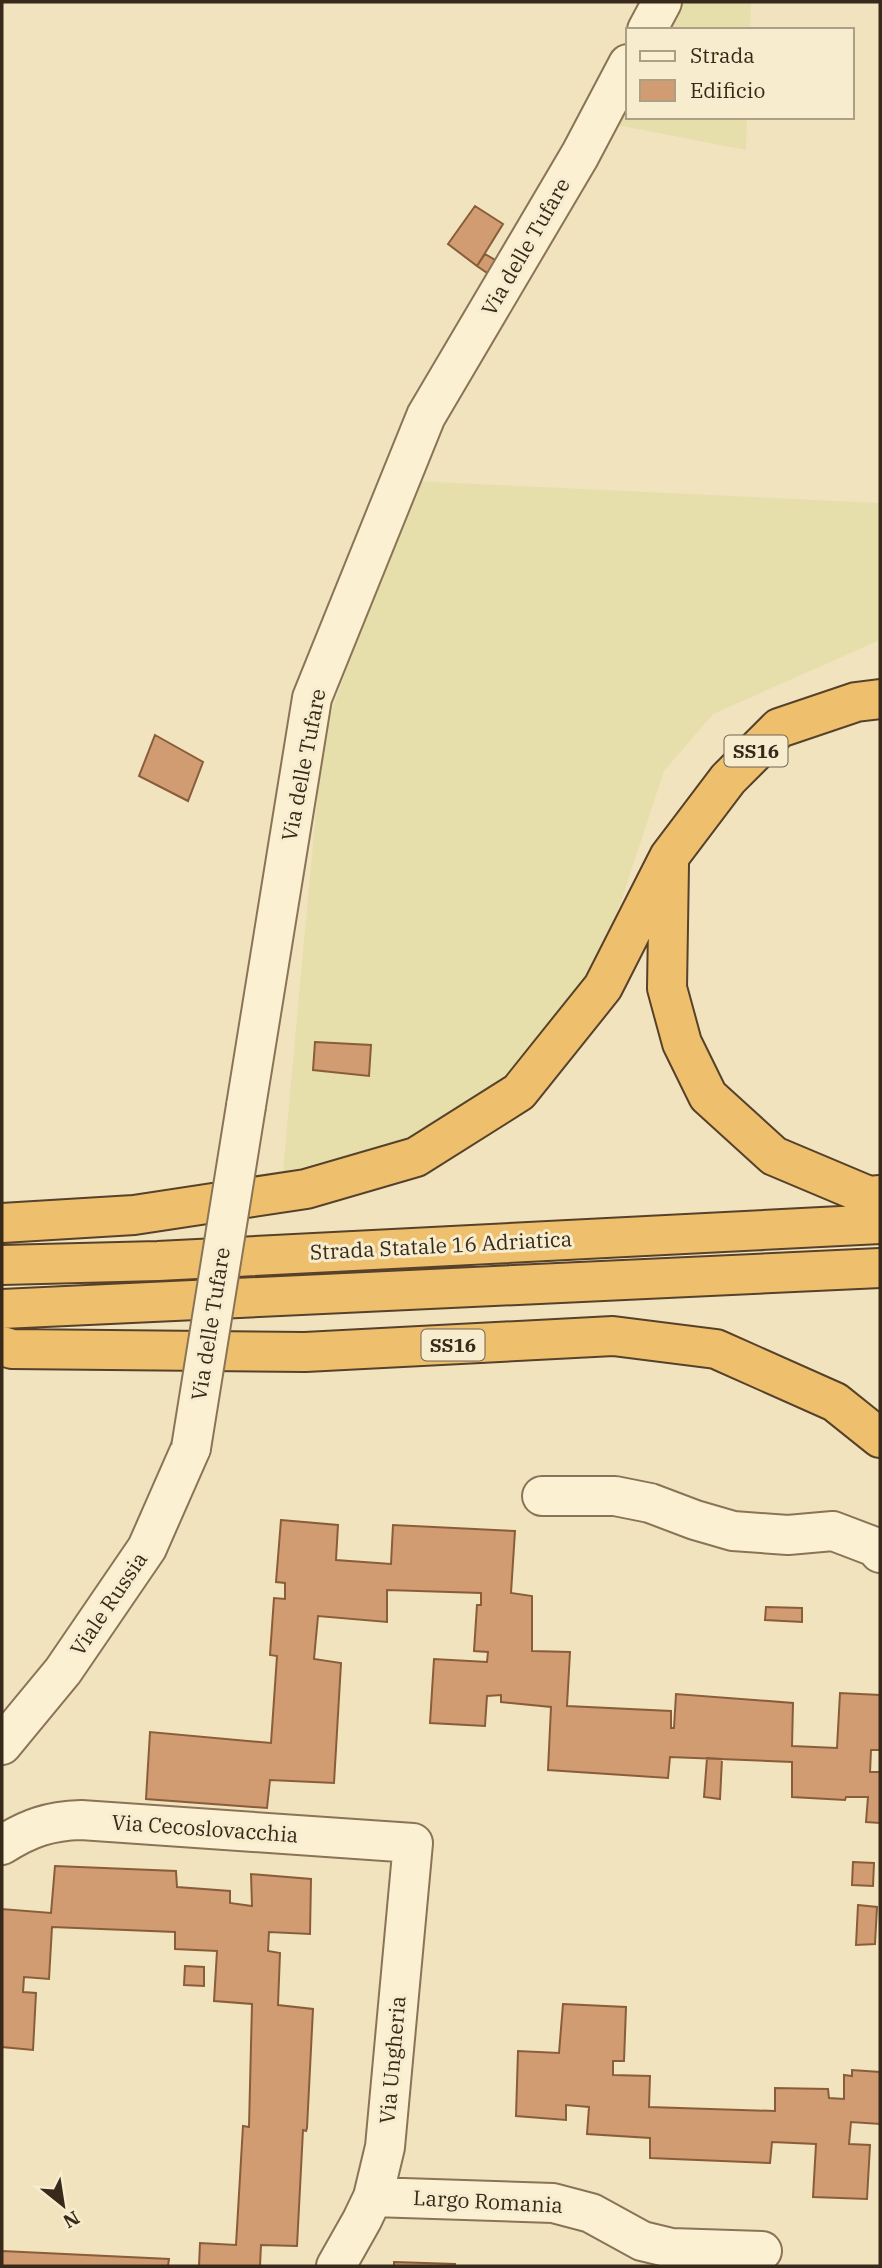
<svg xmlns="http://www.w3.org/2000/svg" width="882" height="2268" font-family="'IBM Plex Serif',serif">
	<rect width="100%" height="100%" fill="#f0e3be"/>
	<path fill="#e6dfab" d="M 678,2 L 751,2 L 750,30 L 663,30 Z
		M 628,94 L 628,117 L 747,117 L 746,150 L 612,124 Z
		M 414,481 L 880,503 L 880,640 L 713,714 L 664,771 L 596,977 L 510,1080 L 413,1142 L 282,1181 L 323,735 Z"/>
	<path fill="#d19c71" stroke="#8a5d3a" stroke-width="2" d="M 475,206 L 503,224 L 477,266 L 448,244 Z
		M 485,254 L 500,263 L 493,277 L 477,266 Z
		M 155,735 L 203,762 L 188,801 L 139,776 Z
		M 315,1042 L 371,1045 L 369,1076 L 313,1070 Z
		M 281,1520 L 338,1525 L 336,1560 L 391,1564 L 393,1525 L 515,1531 L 511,1593 L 532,1596 L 532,1651 L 570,1652 L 567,1706 L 671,1711 L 671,1728 L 674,1728 L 676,1694 L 793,1703 L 792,1746 L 837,1748 L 840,1693 L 880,1695 L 880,1750 L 871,1750 L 870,1772 L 880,1772 L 880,1823 L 866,1822 L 868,1797 L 846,1797 L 845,1800 L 792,1797 L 792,1762 L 670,1757 L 668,1778 L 548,1770 L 551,1707 L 501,1702 L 501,1695 L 487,1696 L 485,1726 L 430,1723 L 434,1659 L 487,1662 L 488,1652 L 474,1651 L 477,1605 L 481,1605 L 481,1593 L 387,1590 L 387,1622 L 318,1616 L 314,1659 L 341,1663 L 334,1783 L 270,1780 L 267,1808 L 146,1799 L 150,1732 L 271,1743 L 277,1656 L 270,1655 L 274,1598 L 285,1599 L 285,1583 L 276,1582 Z
		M 766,1607 L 802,1608 L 802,1622 L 765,1620 Z
		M 707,1758 L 722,1759 L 720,1799 L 704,1797 Z
		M 853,1862 L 874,1863 L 873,1886 L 852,1885 Z
		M 55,1866 L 176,1871 L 177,1887 L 230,1891 L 230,1903 L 252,1906 L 251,1874 L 311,1879 L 310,1934 L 269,1932 L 268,1951 L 280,1953 L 278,2005 L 313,2009 L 307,2128 L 306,2131 L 303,2130 L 297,2246 L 261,2245 L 260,2266 L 199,2266 L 200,2243 L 236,2245 L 243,2126 L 249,2127 L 252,2004 L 214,2001 L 217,1951 L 175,1949 L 175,1932 L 52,1927 L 49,1979 L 24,1977 L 23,1992 L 36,1993 L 33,2050 L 2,2047 L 2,1909 L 51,1913 Z
		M 858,1905 L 877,1907 L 875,1944 L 856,1945 Z
		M 185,1966 L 204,1967 L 204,1986 L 184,1985 Z
		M 563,2004 L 626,2007 L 624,2061 L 613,2061 L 613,2075 L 650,2076 L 649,2107 L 775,2111 L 775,2088 L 828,2089 L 829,2098 L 844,2099 L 844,2075 L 852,2076 L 852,2070 L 880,2072 L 880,2124 L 851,2122 L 849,2144 L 870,2145 L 867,2199 L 813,2197 L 816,2144 L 772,2142 L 770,2163 L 650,2158 L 650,2138 L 587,2134 L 589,2107 L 566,2105 L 566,2120 L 516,2116 L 518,2051 L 559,2053 Z
		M 2,2251 L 169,2259 L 168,2266 L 2,2266 Z
		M 394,2262 L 455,2264 L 455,2266 L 394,2266 Z"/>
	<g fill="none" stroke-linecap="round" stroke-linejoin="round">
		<defs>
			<path id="minor" d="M 647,30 L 662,2
				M 246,1106 L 312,698 L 426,416 L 580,155 L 628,64
				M 542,1496 L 615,1496 L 650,1503 L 695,1520 L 733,1531 L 788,1535 L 833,1531 L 875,1547 L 880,1553
				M 2,1745 L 63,1671 L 147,1548 L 191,1448
				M 2,1845 C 29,1828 49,1821 81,1820 L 413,1843 L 385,2147 L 373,2197 L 362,2220 L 336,2266
				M 373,2197 L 553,2203 L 591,2213 L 642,2241 L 671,2248 L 762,2251"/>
			<path id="trunk" d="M 669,865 L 667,988 L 682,1043 L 708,1096 L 774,1156 L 869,1196 L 880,1195
				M 2,1223 L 134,1215 L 306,1189 L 416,1157 L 519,1092 L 603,987 L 669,857 L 728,779 L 779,728 L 856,702 L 880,699
				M 2,1265 L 158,1261 L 880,1224
				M 2,1309 L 880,1268
				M 2,1346 L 12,1349 L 305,1352 L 613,1336 L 716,1349 L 835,1402 L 880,1438"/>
		</defs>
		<use href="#minor" stroke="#8a7356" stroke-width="42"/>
		<use href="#trunk" stroke="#57412b" stroke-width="42"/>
		<use href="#minor" stroke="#fbf0d2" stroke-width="38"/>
		<use href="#trunk" stroke="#eec06e" stroke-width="38"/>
		<defs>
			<path id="minor-bridge" d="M 191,1448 L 246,1106"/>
		</defs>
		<use href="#minor-bridge" stroke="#8a7356" stroke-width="42" stroke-linecap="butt"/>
		<use href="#minor-bridge" stroke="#fbf0d2" stroke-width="38"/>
	</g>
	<g text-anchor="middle" stroke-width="6" stroke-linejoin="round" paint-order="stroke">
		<g fill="#f7edce" stroke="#716451" stroke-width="2">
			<rect x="724.5" y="735.5" width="63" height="31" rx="5"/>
			<rect x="421.5" y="1329.5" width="63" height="31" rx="5"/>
		</g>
		<g font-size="19" font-weight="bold" fill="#382a1b">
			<text x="756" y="758">SS16</text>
			<text x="453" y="1352">SS16</text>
		</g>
		<g font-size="21" fill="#382a1b" stroke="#f7edce">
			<text transform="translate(526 247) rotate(-60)" y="7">Via delle Tufare</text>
			<text transform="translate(304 765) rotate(-79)" y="7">Via delle Tufare</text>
			<text transform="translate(441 1246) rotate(-3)" y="7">Strada Statale 16 Adriatica</text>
			<text transform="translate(211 1324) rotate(-81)" y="7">Via delle Tufare</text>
			<text transform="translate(109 1604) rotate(-56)" y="7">Viale Russia</text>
			<text transform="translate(205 1829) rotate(4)" y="7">Via Cecoslovacchia</text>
			<text transform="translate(393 2060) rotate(-85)" y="7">Via Ungheria</text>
			<text transform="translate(488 2202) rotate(3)" y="7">Largo Romania</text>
		</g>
	</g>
	<rect width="882" height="2268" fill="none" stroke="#382a1b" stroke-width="7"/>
	<rect x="626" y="28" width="228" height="91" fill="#f7edce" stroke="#ab9f86" stroke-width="2"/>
	<rect x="640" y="51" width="35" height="10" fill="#fbf0d2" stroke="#ab9f86" stroke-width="2"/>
	<text x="690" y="63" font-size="21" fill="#382a1b">Strada</text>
	<rect x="640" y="80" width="35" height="21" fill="#d19c71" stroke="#ab9f86" stroke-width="2"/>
	<text x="690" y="98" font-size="21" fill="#382a1b">Edificio</text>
	<g transform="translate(63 2205) rotate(150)" stroke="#f7edce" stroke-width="5" paint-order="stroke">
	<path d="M0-5L12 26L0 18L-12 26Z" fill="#382a1b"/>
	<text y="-10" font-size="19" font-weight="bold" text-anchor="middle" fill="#382a1b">N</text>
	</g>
</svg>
